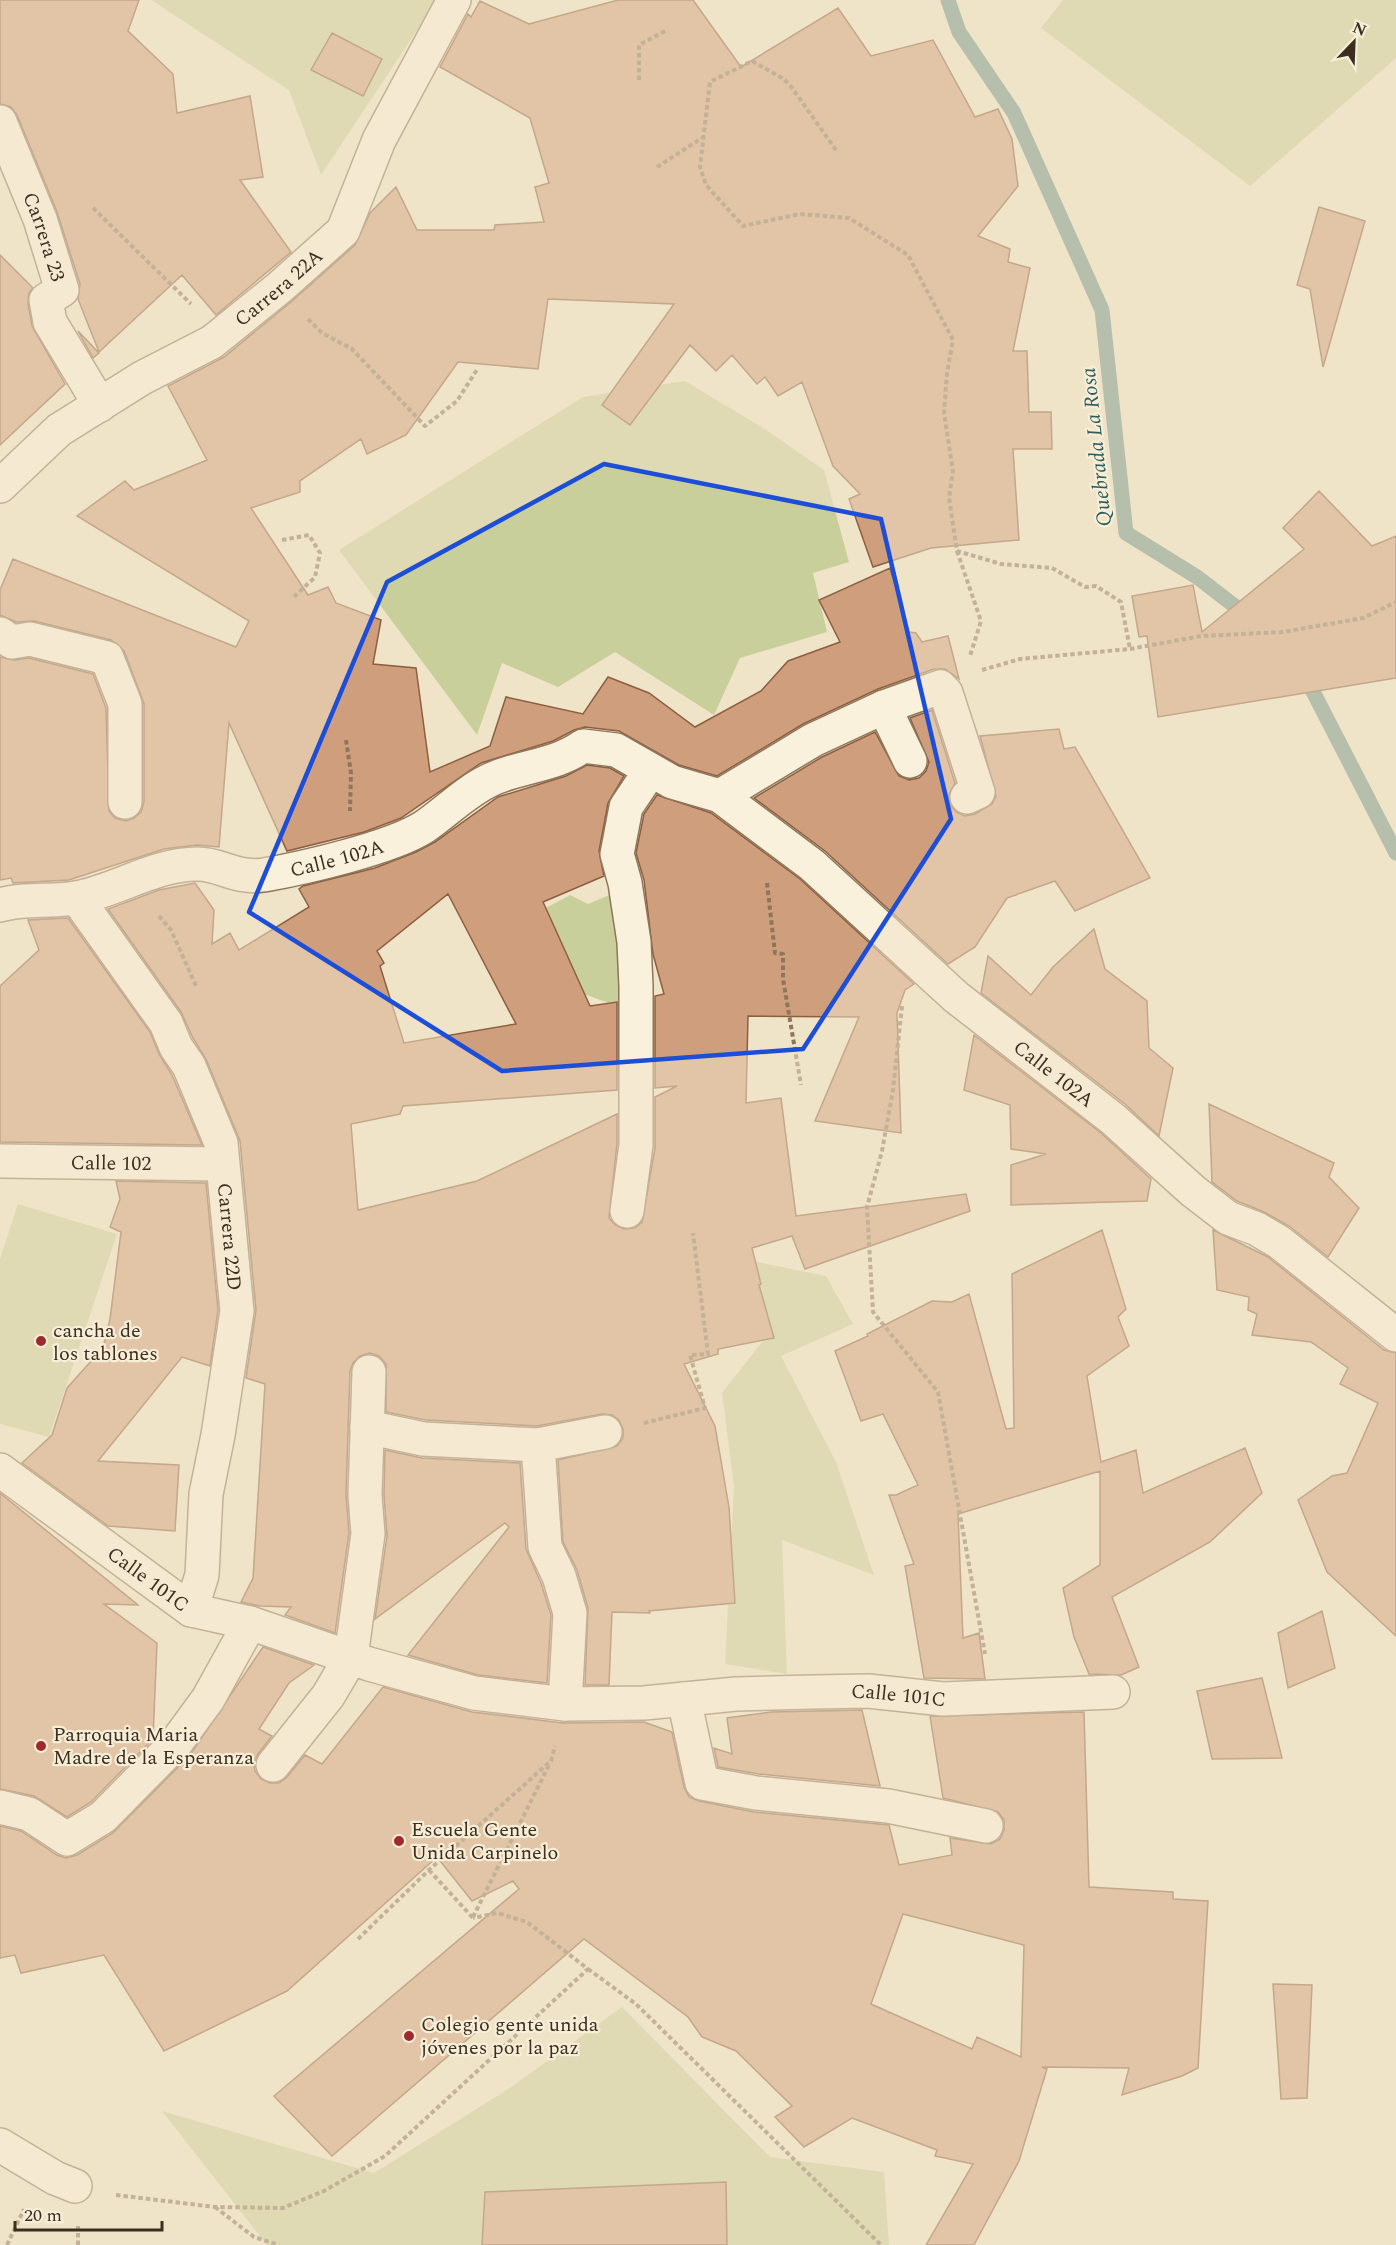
<svg xmlns="http://www.w3.org/2000/svg" width="1396" height="2245" font-family="Spectral,serif">
	<rect width="100%" height="100%" fill="#f0e4c8"/>
	<path fill="#c9cf9b" d="M 151,0 L 437,0 L 321,175 L 289,90 Z
		M 1063,0 L 1396,0 L 1396,58 L 1250,186 L 1041,28 Z
		M 685,381 L 765,429 L 824,470 L 849,562 L 813,573 L 827,632 L 740,658 L 714,715 L 615,652 L 558,687 L 502,663 L 477,735 L 339,550 L 583,397 Z
		M 614,893 L 628,1010 L 584,994 L 544,909 L 570,895 L 588,904 Z
		M 18,1204 L 117,1234 L 49,1437 L 0,1424 L 0,1259 Z
		M 737,1258 L 826,1276 L 853,1324 L 781,1356 L 836,1462 L 874,1575 L 782,1540 L 787,1674 L 725,1664 L 734,1486 L 722,1393 L 766,1337 Z
		M 622,2007 L 770,2157 L 884,2172 L 889,2245 L 267,2245 L 162,2111 L 374,2173 L 510,2088 Z"/>
	<g fill="none" stroke-linecap="round" stroke-linejoin="round">
		<path stroke="#6f938a" stroke-width="15" d="M 948,0 L 959,32 L 1014,113 L 1102,310 L 1126,533 L 1197,577 L 1249,617
			M 1304,674 L 1396,853"/>
	</g>
	<path fill="#cf9f7d" stroke="#8d5f41" stroke-width="1.5" fill-rule="evenodd" d="M 0,0 L 139,0 L 128,31 L 173,74 L 177,113 L 250,96 L 263,177 L 240,180 L 291,252 L 216,315 L 182,275 L 99,352 L 78,299 L 80,284 L 57,212 L 17,115 L 11,107 L 0,104 Z
		M 618,0 L 693,0 L 741,67 L 838,8 L 871,56 L 933,40 L 975,117 L 998,109 L 1012,139 L 1018,186 L 978,236 L 1010,249 L 1008,262 L 1030,268 L 1013,351 L 1027,351 L 1029,412 L 1051,412 L 1052,449 L 1013,449 L 1019,540 L 931,548 L 873,567 L 849,499 L 860,494 L 833,466 L 802,382 L 778,396 L 765,377 L 757,384 L 732,355 L 716,371 L 690,345 L 630,425 L 602,405 L 674,304 L 548,299 L 538,369 L 458,362 L 406,435 L 367,454 L 361,439 L 300,481 L 300,492 L 251,508 L 308,595 L 328,587 L 336,603 L 381,620 L 373,664 L 416,668 L 430,772 L 490,746 L 506,697 L 583,714 L 608,677 L 649,693 L 695,727 L 761,691 L 788,661 L 840,642 L 819,600 L 890,568 L 909,632 L 916,633 L 922,642 L 948,636 L 959,679 L 945,669 L 934,669 L 878,689 L 803,724 L 717,776 L 679,765 L 619,731 L 585,727 L 574,730 L 553,741 L 481,763 L 401,818 L 364,832 L 287,851 L 229,723 L 219,847 L 197,845 L 164,849 L 69,880 L 13,883 L 11,878 L 0,880 L 0,657 L 14,660 L 29,658 L 93,674 L 106,708 L 109,811 L 115,818 L 126,821 L 134,818 L 141,812 L 144,802 L 144,704 L 124,651 L 111,640 L 34,621 L 16,622 L 0,615 L 0,590 L 13,559 L 236,647 L 249,621 L 77,516 L 125,481 L 134,490 L 207,460 L 168,386 L 224,357 L 291,302 L 355,245 L 370,213 L 396,187 L 417,230 L 494,230 L 495,225 L 544,222 L 535,187 L 549,183 L 530,118 L 440,67 L 468,14 L 471,17 L 480,1 L 529,24 Z
		M 332,33 L 382,59 L 363,96 L 311,70 Z
		M 1319,207 L 1365,221 L 1323,367 L 1310,289 L 1297,285 Z
		M 0,255 L 33,288 L 29,293 L 28,303 L 32,326 L 65,384 L 0,445 Z
		M 78,331 L 99,353 L 93,358 Z
		M 1319,491 L 1372,546 L 1396,536 L 1396,678 L 1158,717 L 1147,636 L 1139,637 L 1132,596 L 1193,585 L 1202,632 L 1304,549 L 1283,528 Z
		M 932,710 L 955,783 L 948,796 L 950,805 L 956,812 L 965,816 L 975,814 L 992,804 L 996,796 L 980,736 L 1059,729 L 1064,749 L 1075,747 L 1150,878 L 1075,911 L 1055,881 L 1007,898 L 975,947 L 948,964 L 825,851 L 754,798 L 822,757 L 875,732 L 899,776 L 909,780 L 919,778 L 926,771 L 929,762 L 910,718 Z
		M 587,765 L 610,768 L 624,776 L 608,803 L 599,851 L 604,876 L 543,902 L 590,1006 L 617,1002 L 617,1090 L 403,1106 L 400,1114 L 351,1124 L 358,1210 L 477,1181 L 617,1114 L 617,1144 L 609,1218 L 615,1225 L 624,1229 L 635,1228 L 642,1222 L 655,1148 L 655,1097 L 677,1086 L 655,1088 L 655,996 L 664,994 L 653,954 L 644,880 L 636,853 L 644,814 L 657,795 L 711,813 L 800,879 L 914,984 L 905,990 L 897,1013 L 901,1133 L 815,1121 L 859,1017 L 748,1016 L 746,1103 L 781,1098 L 796,1216 L 966,1194 L 970,1211 L 805,1269 L 792,1236 L 752,1248 L 761,1284 L 759,1285 L 774,1338 L 718,1349 L 718,1354 L 684,1364 L 715,1426 L 729,1507 L 735,1603 L 649,1611 L 650,1613 L 612,1612 L 609,1685 L 585,1685 L 588,1608 L 577,1570 L 563,1542 L 558,1460 L 617,1446 L 623,1438 L 623,1429 L 619,1420 L 612,1415 L 602,1414 L 537,1426 L 425,1420 L 386,1412 L 386,1364 L 379,1356 L 370,1353 L 360,1356 L 353,1363 L 350,1371 L 346,1494 L 349,1533 L 335,1633 L 285,1615 L 291,1607 L 259,1606 L 241,1602 L 253,1578 L 265,1384 L 246,1378 L 256,1310 L 240,1141 L 206,1059 L 193,1038 L 181,1012 L 108,909 L 159,890 L 195,883 L 214,910 L 212,944 L 230,933 L 239,950 L 309,907 L 299,889 L 303,886 L 375,868 L 416,852 L 435,842 L 498,797 L 566,776 ZM 448,894 L 516,1024 L 404,1043 L 380,966 L 384,963 L 377,951 Z
		M 68,918 L 150,1032 L 159,1054 L 172,1075 L 202,1145 L 0,1142 L 0,986 L 39,950 L 28,920 Z
		M 1094,929 L 1105,969 L 1147,1001 L 1149,1048 L 1173,1068 L 1159,1136 L 1125,1104 L 981,993 L 988,956 L 1031,995 L 1053,967 Z
		M 974,1035 L 1101,1133 L 1151,1179 L 1147,1201 L 1011,1205 L 1011,1165 L 1046,1154 L 1011,1149 L 1010,1105 L 964,1090 Z
		M 1209,1104 L 1334,1163 L 1329,1177 L 1359,1208 L 1328,1257 L 1289,1226 L 1264,1212 L 1237,1201 L 1212,1182 Z
		M 116,1181 L 206,1183 L 218,1310 L 210,1366 L 182,1357 L 98,1461 L 179,1465 L 175,1531 L 108,1526 L 22,1463 L 52,1435 L 67,1388 L 103,1348 L 110,1319 L 121,1232 L 110,1227 L 120,1199 Z
		M 1102,1230 L 1126,1309 L 1118,1317 L 1129,1346 L 1087,1376 L 1101,1462 L 1136,1450 L 1143,1493 L 1245,1448 L 1262,1493 L 1210,1542 L 1112,1597 L 1139,1667 L 1121,1675 L 1089,1674 L 1074,1637 L 1063,1588 L 1100,1565 L 1100,1471 L 958,1514 L 963,1638 L 979,1633 L 985,1679 L 924,1678 L 905,1566 L 914,1564 L 889,1495 L 896,1495 L 918,1485 L 883,1414 L 861,1421 L 835,1351 L 868,1336 L 867,1334 L 932,1301 L 952,1302 L 969,1294 L 1006,1429 L 1014,1428 L 1012,1274 Z
		M 1213,1230 L 1268,1257 L 1384,1350 L 1396,1353 L 1396,1636 L 1327,1572 L 1298,1500 L 1332,1476 L 1347,1473 L 1378,1403 L 1340,1384 L 1348,1368 L 1311,1342 L 1252,1335 L 1257,1314 L 1248,1310 L 1249,1297 L 1217,1290 Z
		M 385,1450 L 422,1458 L 520,1463 L 526,1549 L 541,1583 L 551,1615 L 547,1683 L 478,1675 L 408,1655 L 509,1527 L 505,1523 L 375,1619 L 387,1536 L 384,1495 Z
		M 0,1493 L 138,1605 L 104,1604 L 157,1643 L 153,1739 L 91,1802 L 67,1817 L 34,1796 L 0,1789 Z
		M 1322,1611 L 1335,1668 L 1288,1688 L 1278,1633 Z
		M 263,1647 L 314,1665 L 289,1683 L 259,1729 L 272,1736 L 258,1754 L 254,1763 L 255,1771 L 261,1779 L 270,1783 L 279,1783 L 287,1777 L 305,1755 L 322,1764 L 383,1687 L 472,1712 L 563,1723 L 644,1722 L 672,1732 L 684,1787 L 689,1797 L 699,1801 L 754,1812 L 889,1825 L 899,1865 L 952,1855 L 950,1838 L 991,1844 L 1000,1839 L 1004,1830 L 1004,1820 L 998,1812 L 943,1798 L 930,1716 L 1084,1712 L 1089,1887 L 1173,1892 L 1173,1899 L 1208,1901 L 1198,2068 L 1182,2076 L 1122,2095 L 1129,2068 L 1042,2067 L 1047,2069 L 1019,2161 L 974,2245 L 926,2245 L 973,2164 L 935,2156 L 937,2150 L 852,2118 L 804,2147 L 775,2117 L 792,2106 L 736,2051 L 702,2037 L 688,2017 L 584,1939 L 332,2156 L 274,2096 L 519,1889 L 513,1881 L 472,1901 L 437,1857 L 287,1991 L 164,2051 L 104,1955 L 21,1973 L 15,1955 L 0,1958 L 0,1826 L 21,1831 L 57,1855 L 66,1858 L 77,1855 L 113,1833 L 190,1755 ZM 903,1914 L 1024,1945 L 1021,2057 L 977,2037 L 972,2049 L 871,2004 Z
		M 1262,1678 L 1282,1758 L 1212,1759 L 1197,1691 Z
		M 862,1710 L 880,1786 L 759,1774 L 718,1767 L 714,1748 L 732,1754 L 727,1718 L 771,1712 Z
		M 1273,1984 L 1312,1985 L 1307,2098 L 1281,2099 Z
		M 726,2182 L 727,2245 L 482,2245 L 485,2192 Z"/>
	<g fill="none" stroke-linecap="round" stroke-linejoin="round">
		<defs>
			<g id="minor">
				<path id="s1" d="M 0,122 L 40,219 L 62,290 L 46,300 L 50,322 L 100,405"/>
				<path id="s2" d="M 0,486 L 59,430 L 142,378 L 212,342 L 279,288 L 343,231 L 379,140 L 454,0"/>
				<path d="M 0,634 L 12,642 L 30,639 L 107,658 L 125,704 L 125,802"/>
				<path d="M 884,707 L 940,687 L 946,693 L 978,792 L 967,797"/>
				<path d="M 720,796 L 813,740 L 884,707 L 910,761"/>
				<path id="s3" d="M 77,898 L 166,1023 L 176,1047 L 189,1066 L 221,1143 L 237,1311 L 218,1435 L 206,1494 L 202,1575 L 191,1610"/>
				<path id="s4" d="M 0,905 C 26,897 55,903 81,897 C 121,888 156,864 198,864 C 221,864 235,879 264,875 C 304,868 391,848 424,827 C 446,812 465,792 490,780 C 522,765 553,767 583,746 L 616,750 L 672,782 L 720,796 L 812,865 L 956,997 L 1113,1119 L 1193,1191 L 1228,1218 L 1257,1229 L 1279,1242 L 1396,1335"/>
				<path id="s5" d="M 0,1161 L 222,1164"/>
				<path d="M 627,1211 L 636,1145 L 636,986 L 634,942 L 625,883 L 617,854 L 626,807 L 650,771"/>
				<path d="M 367,1427 L 423,1439 L 538,1445 L 605,1432"/>
				<path d="M 538,1445 L 545,1547 L 559,1576 L 570,1613 L 565,1704"/>
				<path id="s6" d="M 0,1470 L 191,1610 L 250,1623 L 369,1664 L 474,1693 L 565,1704 L 644,1703 L 736,1694 L 814,1692 L 868,1691 L 943,1699 L 1113,1692"/>
				<path d="M 684,1699 L 702,1783 L 756,1793 L 888,1806 L 986,1826"/>
				<path d="M 273,1765 L 328,1696 L 351,1657 L 368,1534 L 365,1495 L 369,1372"/>
				<path d="M 0,1807 L 29,1814 L 67,1839 L 103,1817 L 175,1744 L 208,1699 L 250,1623"/>
				<path d="M 0,2145 L 55,2178 L 75,2186"/>
			</g>
		</defs>
		<use href="#minor" stroke="#8d765c" stroke-width="36"/>
		<path stroke="#8d765c" stroke-width="4" stroke-dasharray="4.5 3" stroke-linecap="butt" d="M 639,80 L 639,45 L 667,30
			M 836,150 L 790,85 L 782,78 L 752,61 L 710,82 L 700,167 L 706,185 L 743,226 L 800,214 L 849,218 L 908,255 L 953,340 L 947,373 L 944,413 L 953,471 L 949,498 L 957,551 L 1001,564 L 1052,568 L 1085,587 L 1096,586 L 1121,602 L 1130,649
			M 657,167 L 702,138
			M 93,208 L 191,304
			M 308,319 L 322,333 L 352,349 L 425,426 L 457,401 L 478,368
			M 282,540 L 309,535 L 320,553 L 315,577 L 294,597
			M 957,551 L 981,621 L 970,656
			M 982,670 L 1020,659 L 1130,649 L 1201,636 L 1283,632 L 1363,618 L 1396,602
			M 346,740 L 351,773 L 350,811
			M 767,883 L 775,953 L 783,954 L 783,979 L 801,1085
			M 159,916 L 171,930 L 197,988
			M 902,1006 L 893,1090 L 882,1151 L 867,1207 L 873,1312 L 938,1392 L 985,1654
			M 644,1423 L 705,1408 L 690,1355 L 708,1354 L 693,1233
			M 429,1870 L 473,1918
			M 473,1917 L 550,1763
			M 358,1939 L 429,1870 L 551,1761 L 555,1746
			M 588,1969 L 636,2004 L 881,2245
			M 116,2195 L 215,2207 L 283,2208 L 324,2191 L 385,2156 L 588,1969 L 527,1922 L 497,1913 L 473,1918
			M 215,2207 L 254,2237 L 279,2245
			M 7,2245 L 24,2209
			M 78,2245 L 78,2226"/>
		<use href="#minor" stroke="#faf1dc" stroke-width="33"/>
	</g>
	<path d="M0 0H1396V2245H0ZM 604,464 L 881,519 L 951,819 L 803,1049 L 502,1071 L 249,912 L 387,582 Z" fill="#f0e4c8" fill-opacity=".55" fill-rule="evenodd"/>
	<path fill="none" stroke="#1d4ed8" stroke-width="4.5" stroke-linejoin="round" d="M 604,464 L 881,519 L 951,819 L 803,1049 L 502,1071 L 249,912 L 387,582 Z"/>
	<g fill="#9e2a2b" stroke="#f7eed8" stroke-width="2">
		<circle cx="41" cy="1341" r="6"/>
		<circle cx="41" cy="1746" r="6"/>
		<circle cx="399" cy="1841" r="6"/>
		<circle cx="409" cy="2036" r="6"/>
	</g>
	<g text-anchor="middle" stroke-width="4.5" stroke-linejoin="round" paint-order="stroke">
		<g font-size="20" fill="#3d2e20" stroke="#f7eed8">
			<text dy="7" stroke="none"><textPath href="#s1" startOffset="123">Carrera 23</textPath></text>
			<text dy="7" stroke="none"><textPath href="#s2" startOffset="344">Carrera 22A</textPath></text>
			<text dy="7" stroke="none"><textPath href="#s4" startOffset="346">Calle 102A</textPath></text>
			<text dy="7" stroke="none"><textPath href="#s4" startOffset="1202">Calle 102A</textPath></text>
			<text dy="7" stroke="none"><textPath href="#s5" startOffset="111">Calle 102</textPath></text>
			<text dy="7" stroke="none"><textPath href="#s3" startOffset="380">Carrera 22D</textPath></text>
			<text dy="7" stroke="none"><textPath href="#s6" startOffset="184">Calle 101C</textPath></text>
			<text dy="7" stroke="none"><textPath href="#s6" startOffset="958">Calle 101C</textPath></text>
		</g>
		<g font-size="20" fill="#3d2e20" stroke="#f7eed8" text-anchor="start">
			<text x="53" y="1337">cancha de<tspan x="53" dy="23">los tablones</tspan></text>
			<text x="53" y="1741">Parroquia Maria<tspan x="53" dy="23">Madre de la Esperanza</tspan></text>
			<text x="411" y="1836">Escuela Gente<tspan x="411" dy="23">Unida Carpinelo</tspan></text>
			<text x="421" y="2031">Colegio gente unida<tspan x="421" dy="23">jóvenes por la paz</tspan></text>
		</g>
		<g font-size="21" font-style="italic" fill="#2f5d5a" stroke="#f7eed8">
			<text transform="translate(1096 447) rotate(-96)" y="7">Quebrada La Rosa</text>
		</g>
	</g>
	<g transform="translate(1354 42) rotate(23)" stroke="#f7eed8" stroke-width="4.5" paint-order="stroke">
	<path d="M0-4.5L10 22L0 15L-10 22Z" fill="#3d2e20"/>
	<text y="-9" font-size="16" font-weight="bold" text-anchor="middle" fill="#3d2e20">N</text>
	</g>
	<path d="M15 2221v9h147v-9" fill="none" stroke="#3d2e20" stroke-width="3"/>
	<text x="24" y="2221" font-size="18" fill="#3d2e20" stroke="#f7eed8" stroke-width="4.5" paint-order="stroke">20 m</text>
</svg>
